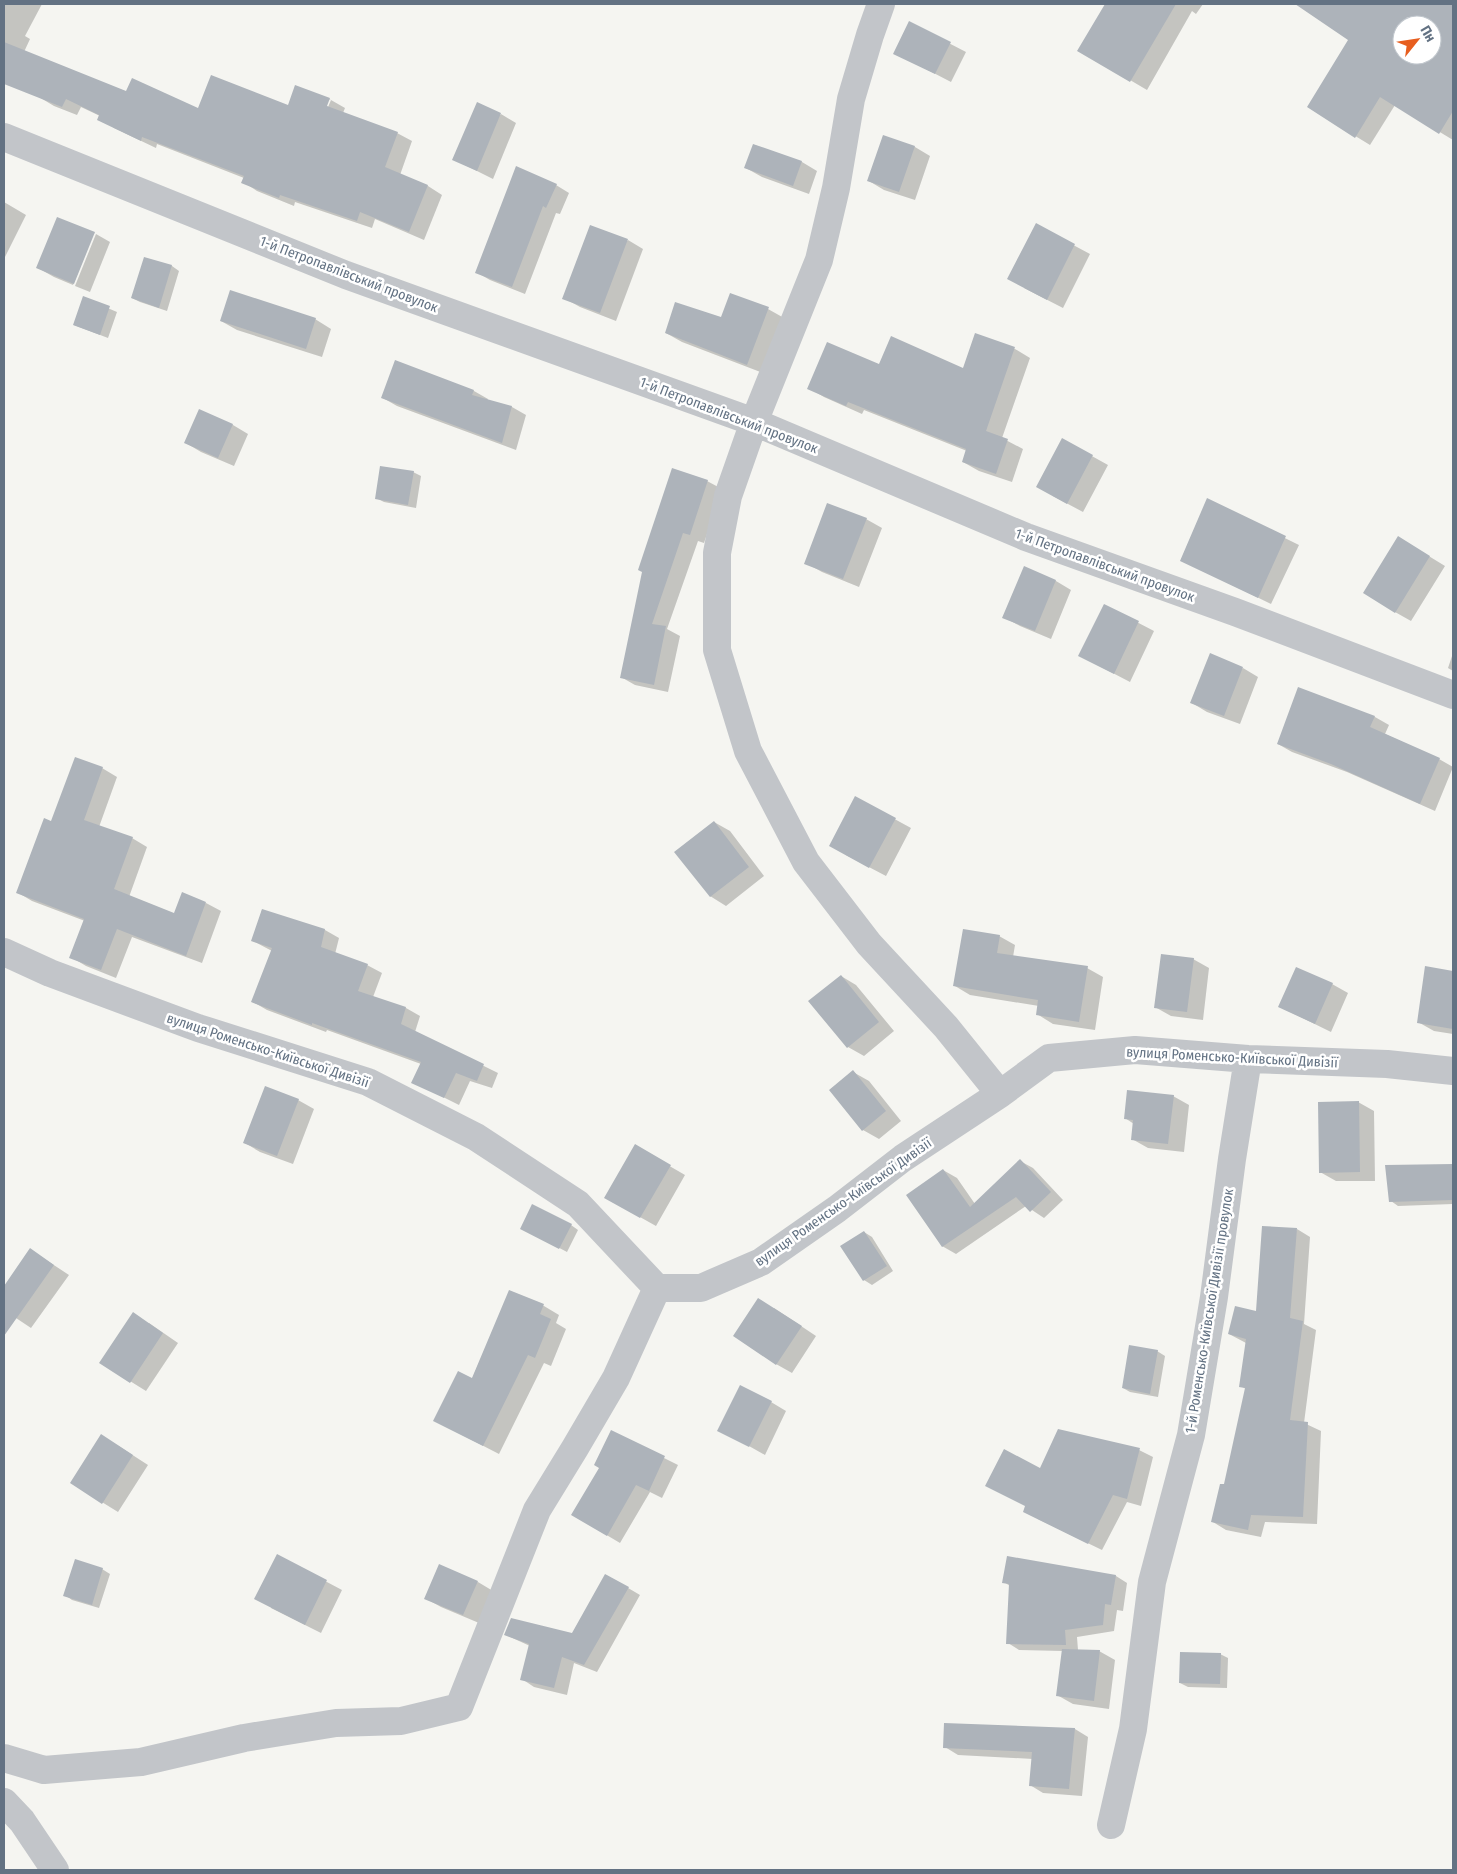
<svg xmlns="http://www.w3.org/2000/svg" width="1457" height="1874" font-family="'Fira Sans Condensed',sans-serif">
	<rect width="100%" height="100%" fill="#f5f5f1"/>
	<path fill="#0003" fill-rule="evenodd" d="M 4,4 L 42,4 L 25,36 L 30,39 L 24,52 L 127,92 L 199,110 L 289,107 L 296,87 L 331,100 L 328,100 L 324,111 L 326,112 L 331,100 L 345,108 L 343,113 L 397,133 L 412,141 L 400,175 L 428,186 L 442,195 L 424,240 L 375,219 L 372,228 L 295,202 L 294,206 L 257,191 L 243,182 L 244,178 L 157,144 L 156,148 L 114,128 L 100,116 L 81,107 L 77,115 L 54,106 L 39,97 L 39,96 L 4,79 Z
		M 1115,4 L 1203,4 L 1196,14 L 1192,11 L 1147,90 L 1079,50 Z
		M 1327,4 L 1453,5 L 1453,140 L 1395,105 L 1370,145 L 1308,107 L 1350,39 L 1317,18 ZM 1402,25 L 1432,25 L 1432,55 L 1402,55 Z
		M 910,23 L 966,52 L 951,82 L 895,53 Z
		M 501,114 L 516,123 L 493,179 L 453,159 Z
		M 884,137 L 915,147 L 930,156 L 915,200 L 884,190 L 869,181 Z
		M 754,145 L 802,162 L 817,171 L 809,194 L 762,177 L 746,168 Z
		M 556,185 L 569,193 L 560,214 L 556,213 L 525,294 L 490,280 L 476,272 Z
		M 4,202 L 26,215 L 5,257 L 4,256 Z
		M 58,219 L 95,234 L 93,234 L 73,285 L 54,277 L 38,268 Z
		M 1036,225 L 1090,254 L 1063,308 L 1024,288 Z
		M 96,234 L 110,242 L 90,292 L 75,286 Z
		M 628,240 L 643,249 L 616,321 L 580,307 L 564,298 Z
		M 145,258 L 172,266 L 179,271 L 167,311 L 140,302 L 132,298 Z
		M 84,298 L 117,312 L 108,338 L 74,325 Z
		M 768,309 L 784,318 L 763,373 L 682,342 L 666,333 Z
		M 315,319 L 331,329 L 322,357 L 237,330 L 221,321 Z
		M 975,335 L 1015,349 L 1030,358 L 1002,438 L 1023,449 L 1012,482 L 979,471 L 963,462 L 967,451 L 864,410 L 862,414 L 824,397 L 809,388 L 880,366 L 963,370 Z
		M 396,362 L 474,391 L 488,399 L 487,401 L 512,407 L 526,415 L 516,450 L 397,406 L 383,398 Z
		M 199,411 L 233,425 L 248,434 L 234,466 L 201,452 L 186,443 Z
		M 1063,440 L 1108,465 L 1083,512 L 1053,496 Z
		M 413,472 L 421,476 L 416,508 L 384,502 L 376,498 Z
		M 707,481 L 722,489 L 704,543 L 698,541 L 667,629 L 680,636 L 668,692 L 635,685 L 621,677 L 643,572 Z
		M 1207,500 L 1299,545 L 1271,604 L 1181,560 Z
		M 866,519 L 882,528 L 859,587 L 822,572 L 806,563 Z
		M 1414,547 L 1445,566 L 1411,621 L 1395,612 Z
		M 1025,568 L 1056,581 L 1071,590 L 1051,639 L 1020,626 L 1004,617 Z
		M 1104,605 L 1154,631 L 1130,682 L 1080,656 Z
		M 1453,653 L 1453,671 L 1448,668 Z
		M 1243,668 L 1258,677 L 1240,724 L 1207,712 L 1192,703 Z
		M 1298,689 L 1375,717 L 1389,725 L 1385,734 L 1439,759 L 1453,767 L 1435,811 L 1347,772 L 1292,752 L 1278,744 Z
		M 102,768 L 117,777 L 99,827 L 132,838 L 147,847 L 129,897 L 175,915 L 206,903 L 221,911 L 202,963 L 132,937 L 116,978 L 86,966 L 71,957 L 85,921 L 32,901 L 17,892 L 52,822 Z
		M 856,798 L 911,828 L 886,876 L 846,855 Z
		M 714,822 L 730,831 L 764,876 L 726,906 L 710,896 Z
		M 262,910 L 325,930 L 339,938 L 335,954 L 367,965 L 382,973 L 373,997 L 406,1008 L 420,1016 L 415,1032 L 498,1073 L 492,1088 L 470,1081 L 459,1105 L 413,1082 L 421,1064 L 327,1030 L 326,1032 L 267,1010 L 253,1002 L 272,951 L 253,941 Z
		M 999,936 L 1015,945 L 1013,957 L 1087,968 L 1103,977 L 1095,1030 L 1053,1024 L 1037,1014 L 1039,1006 L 970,995 L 955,986 Z
		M 1193,959 L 1209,968 L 1203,1020 L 1171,1016 L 1155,1007 Z
		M 1426,968 L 1453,972 L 1453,1034 L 1434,1031 L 1418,1022 Z
		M 841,976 L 856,985 L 894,1031 L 864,1056 L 848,1047 L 810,1002 Z
		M 1332,984 L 1348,993 L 1331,1032 L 1280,1007 Z
		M 853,1072 L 869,1081 L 901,1121 L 879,1139 L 863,1130 L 830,1090 Z
		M 1173,1096 L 1189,1105 L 1184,1152 L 1148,1148 L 1132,1139 L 1134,1124 L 1125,1118 Z
		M 298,1100 L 314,1109 L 293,1164 L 260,1152 L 245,1143 Z
		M 1358,1102 L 1374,1111 L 1375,1181 L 1336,1181 L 1320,1172 Z
		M 635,1146 L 685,1175 L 656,1226 L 606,1198 Z
		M 1020,1161 L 1033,1168 L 1063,1200 L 1044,1218 L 1026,1206 L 956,1254 L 942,1246 L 943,1170 L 957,1178 L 975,1204 Z
		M 1453,1165 L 1453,1204 L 1398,1206 L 1391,1201 L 1387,1166 Z
		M 571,1225 L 578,1230 L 567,1252 L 529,1232 Z
		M 1297,1229 L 1310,1237 L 1304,1324 L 1316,1330 L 1304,1423 L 1321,1431 L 1317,1524 L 1265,1522 L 1261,1537 L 1226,1530 L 1213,1522 L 1225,1486 L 1246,1389 L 1241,1386 L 1246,1343 L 1229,1334 L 1257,1312 Z
		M 864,1232 L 872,1237 L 893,1271 L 872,1285 L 864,1280 L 842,1246 Z
		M 31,1250 L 69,1275 L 31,1328 L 4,1310 L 4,1289 Z
		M 510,1291 L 544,1306 L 559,1315 L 556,1323 L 566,1329 L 551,1366 L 544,1363 L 499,1454 L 435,1421 L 472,1379 Z
		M 774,1308 L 816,1336 L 792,1373 L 776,1364 Z
		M 149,1323 L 178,1343 L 146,1391 L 101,1363 Z
		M 1157,1351 L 1165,1356 L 1158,1397 L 1130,1392 L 1123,1388 Z
		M 771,1402 L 786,1411 L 765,1455 L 733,1437 Z
		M 612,1432 L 678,1465 L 662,1498 L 650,1492 L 620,1543 L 573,1515 L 601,1468 Z
		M 117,1445 L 148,1465 L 118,1512 L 71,1483 Z
		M 1139,1450 L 1153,1457 L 1141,1506 L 1127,1502 L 1102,1550 L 1038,1519 L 1027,1506 L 1041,1470 Z
		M 278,1556 L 342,1590 L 321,1633 L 271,1608 Z
		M 102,1569 L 110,1574 L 99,1608 L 72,1600 L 65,1595 Z
		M 606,1575 L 640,1595 L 597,1672 L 574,1663 L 567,1695 L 534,1687 L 522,1679 L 530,1646 L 506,1635 L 572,1634 Z
		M 1116,1576 L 1127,1583 L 1123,1611 L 1117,1610 L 1114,1631 L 1077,1637 L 1078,1650 L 1099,1651 L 1115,1660 L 1109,1709 L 1073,1704 L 1057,1695 L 1063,1651 L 1019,1650 L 1008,1643 L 1010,1586 L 1004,1582 Z
		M 478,1582 L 493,1591 L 479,1623 L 441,1607 L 425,1598 Z
		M 1220,1654 L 1228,1658 L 1227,1688 L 1188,1687 L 1180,1683 Z
		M 946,1724 L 1075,1729 L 1088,1737 L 1082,1796 L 1043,1793 L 1030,1785 L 1033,1759 L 958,1755 L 945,1747 Z"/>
	<path fill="#adb3ba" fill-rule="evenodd" d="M 1105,4 L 1176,4 L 1130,82 L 1077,51 Z
		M 1295,4 L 1453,4 L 1453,111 L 1439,134 L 1380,97 L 1355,138 L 1307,107 L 1348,40 ZM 1402,25 L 1432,25 L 1432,55 L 1402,55 Z
		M 909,21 L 951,42 L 935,74 L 893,54 Z
		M 4,42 L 126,91 L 132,78 L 198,108 L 211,75 L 288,105 L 295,85 L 330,98 L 327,106 L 398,132 L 385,167 L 428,185 L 409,232 L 360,212 L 357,221 L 280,195 L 279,198 L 241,183 L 244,176 L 142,137 L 141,141 L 97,120 L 99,115 L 66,99 L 62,107 L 4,84 Z
		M 477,102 L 501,113 L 477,171 L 452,160 Z
		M 883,135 L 915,146 L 899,192 L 867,181 Z
		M 753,144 L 802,161 L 793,186 L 744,168 Z
		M 516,166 L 557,184 L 546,208 L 543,206 L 512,287 L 475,273 Z
		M 57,217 L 95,232 L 74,284 L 36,268 Z
		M 1036,223 L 1075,244 L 1047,300 L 1007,279 Z
		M 590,225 L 628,239 L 600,313 L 562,299 Z
		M 144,257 L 172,265 L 159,308 L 131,298 Z
		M 230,290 L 316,318 L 306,349 L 220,321 Z
		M 730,293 L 769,307 L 747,365 L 665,333 L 675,302 L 721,317 Z
		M 83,296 L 110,306 L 100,335 L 73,325 Z
		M 975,333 L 1015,347 L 986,431 L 1008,439 L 996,474 L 962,462 L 966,449 L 848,402 L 846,406 L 807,389 L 827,342 L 879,364 L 891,336 L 963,368 Z
		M 395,360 L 474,390 L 472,395 L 512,406 L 502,443 L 381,398 Z
		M 199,409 L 233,424 L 218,458 L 184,443 Z
		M 1062,438 L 1093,455 L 1067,504 L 1036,487 Z
		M 380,466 L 414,471 L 408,505 L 375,499 Z
		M 672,468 L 708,480 L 690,535 L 683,533 L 652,624 L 666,626 L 654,685 L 620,678 L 642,572 L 638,570 Z
		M 1207,498 L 1286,536 L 1258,598 L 1180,561 Z
		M 827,503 L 867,518 L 843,579 L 804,564 Z
		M 1398,536 L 1430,556 L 1395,613 L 1363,593 Z
		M 1024,566 L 1056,580 L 1035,631 L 1002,618 Z
		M 1104,604 L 1139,621 L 1114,674 L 1078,656 Z
		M 1210,653 L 1243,667 L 1224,716 L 1190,703 Z
		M 1298,687 L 1375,716 L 1370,727 L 1440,758 L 1420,804 L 1331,764 L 1277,744 Z
		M 75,757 L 103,767 L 84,820 L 133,837 L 114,889 L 174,913 L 182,892 L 206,902 L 186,956 L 117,929 L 101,970 L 69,958 L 84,919 L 16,893 L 44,818 L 51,821 Z
		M 855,796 L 896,818 L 869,868 L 829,846 Z
		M 714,821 L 749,867 L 710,897 L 674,852 Z
		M 262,909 L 325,929 L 321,947 L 368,964 L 358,991 L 406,1007 L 401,1024 L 484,1064 L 477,1081 L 456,1073 L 444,1098 L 411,1083 L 421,1062 L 312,1023 L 312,1025 L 251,1002 L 272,948 L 251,941 Z
		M 963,929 L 1000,935 L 997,953 L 1088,966 L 1079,1022 L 1036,1015 L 1038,1000 L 953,986 Z
		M 1161,954 L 1194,958 L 1187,1012 L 1154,1008 Z
		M 1425,966 L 1453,971 L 1453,1029 L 1417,1023 Z
		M 1296,967 L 1333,983 L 1315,1024 L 1278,1007 Z
		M 841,975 L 879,1022 L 847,1048 L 808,1001 Z
		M 853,1070 L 886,1111 L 862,1131 L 829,1090 Z
		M 265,1086 L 299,1099 L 277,1156 L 243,1143 Z
		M 1127,1090 L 1174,1095 L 1168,1144 L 1131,1140 L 1133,1120 L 1124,1119 Z
		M 1359,1101 L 1360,1172 L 1319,1173 L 1318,1102 Z
		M 635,1144 L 671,1165 L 640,1218 L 604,1198 Z
		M 1020,1159 L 1051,1192 L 1030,1212 L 1016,1197 L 942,1247 L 906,1195 L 943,1169 L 970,1207 Z
		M 1453,1164 L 1453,1200 L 1389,1202 L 1385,1165 Z
		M 532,1204 L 572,1224 L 559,1249 L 520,1229 Z
		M 1262,1226 L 1297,1228 L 1290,1318 L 1303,1321 L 1290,1420 L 1308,1422 L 1303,1517 L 1251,1515 L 1248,1530 L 1211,1522 L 1220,1484 L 1224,1484 L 1245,1388 L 1239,1387 L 1246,1339 L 1228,1334 L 1235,1306 L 1256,1311 Z
		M 864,1231 L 887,1266 L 863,1281 L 840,1246 Z
		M 30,1248 L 54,1265 L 4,1336 L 4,1286 Z
		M 509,1290 L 544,1304 L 540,1314 L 551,1319 L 535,1358 L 528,1355 L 483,1446 L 433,1421 L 458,1371 L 472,1378 Z
		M 758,1298 L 802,1326 L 776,1365 L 733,1336 Z
		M 133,1312 L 163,1333 L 130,1383 L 99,1363 Z
		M 1129,1345 L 1158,1350 L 1150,1394 L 1122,1388 Z
		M 740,1385 L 772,1401 L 749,1447 L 717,1431 Z
		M 1058,1429 L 1140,1448 L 1127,1499 L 1113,1495 L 1088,1544 L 1023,1512 L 1025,1506 L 985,1486 L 1004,1449 L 1040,1468 Z
		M 611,1430 L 665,1456 L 649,1491 L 636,1485 L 607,1536 L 571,1515 L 599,1468 L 594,1465 Z
		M 101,1434 L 133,1455 L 102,1504 L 70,1483 Z
		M 277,1554 L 327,1580 L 305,1625 L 254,1599 Z
		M 1007,1556 L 1116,1575 L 1111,1605 L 1105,1604 L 1103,1625 L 1065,1630 L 1066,1645 L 1006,1644 L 1009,1584 L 1002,1583 Z
		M 75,1559 L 103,1568 L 92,1605 L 63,1596 Z
		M 439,1564 L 478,1581 L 463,1615 L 424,1599 Z
		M 605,1574 L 629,1587 L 584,1665 L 562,1657 L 554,1688 L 520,1680 L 529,1644 L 504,1635 L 511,1618 L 572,1633 Z
		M 1062,1649 L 1100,1650 L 1094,1701 L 1056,1696 Z
		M 1180,1652 L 1221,1653 L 1220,1684 L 1179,1683 Z
		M 944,1723 L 1075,1728 L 1069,1789 L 1029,1786 L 1032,1752 L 943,1748 Z"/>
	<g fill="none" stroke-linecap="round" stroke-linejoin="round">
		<path stroke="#c2c5c9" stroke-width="28" d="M 881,4 L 870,35 L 851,99 L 836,188 L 819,260 L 754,422 L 728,496 L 717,553 L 717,650 L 748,751 L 806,862 L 869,944 L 946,1027 L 1000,1094
			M 4,137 L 346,275 L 754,422 L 1026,537 L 1235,612 L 1453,695
			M 4,952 L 50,973 L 198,1028 L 368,1082 L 476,1137 L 578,1204 L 657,1288 L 701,1288 L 761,1262 L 837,1209 L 903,1158 L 1000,1094 L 1049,1058 L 1135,1050 L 1248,1059 L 1387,1064 L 1453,1071
			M 4,1758 L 44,1770 L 141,1762 L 244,1738 L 336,1723 L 401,1721 L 459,1707 L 537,1510 L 575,1448 L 616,1378 L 657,1288
			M 4,1802 L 22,1821 L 55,1870
			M 1111,1825 L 1133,1729 L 1152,1582 L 1191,1435 L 1214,1297 L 1232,1159 L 1248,1059"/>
	</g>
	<g text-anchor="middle" stroke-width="5" stroke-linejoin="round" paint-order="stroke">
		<g font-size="14" fill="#637283" stroke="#fff">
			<text transform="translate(349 274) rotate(21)" y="5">1-й Петропавлівський провулок</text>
			<text transform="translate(729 415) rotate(21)" y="5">1-й Петропавлівський провулок</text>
			<text transform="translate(1105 565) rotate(20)" y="5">1-й Петропавлівський провулок</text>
			<text transform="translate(268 1050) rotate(18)" y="5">вулиця Роменсько-Київської Дивізії</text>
			<text transform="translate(1232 1057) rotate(3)" y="5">вулиця Роменсько-Київської Дивізії</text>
			<text transform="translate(843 1202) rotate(-35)" y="5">вулиця Роменсько-Київської Дивізії</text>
			<text transform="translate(1209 1311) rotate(-81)" y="5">1-й Роменсько-Київської Дивізії провулок</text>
		</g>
	</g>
	<rect width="1457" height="1874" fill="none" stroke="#637283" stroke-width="10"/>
	<g transform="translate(1417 40) rotate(60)"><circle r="24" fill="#ffffff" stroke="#c1c7cd"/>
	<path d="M0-4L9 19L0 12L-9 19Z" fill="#e75e1f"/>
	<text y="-8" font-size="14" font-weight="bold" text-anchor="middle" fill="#637283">Пн</text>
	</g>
</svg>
